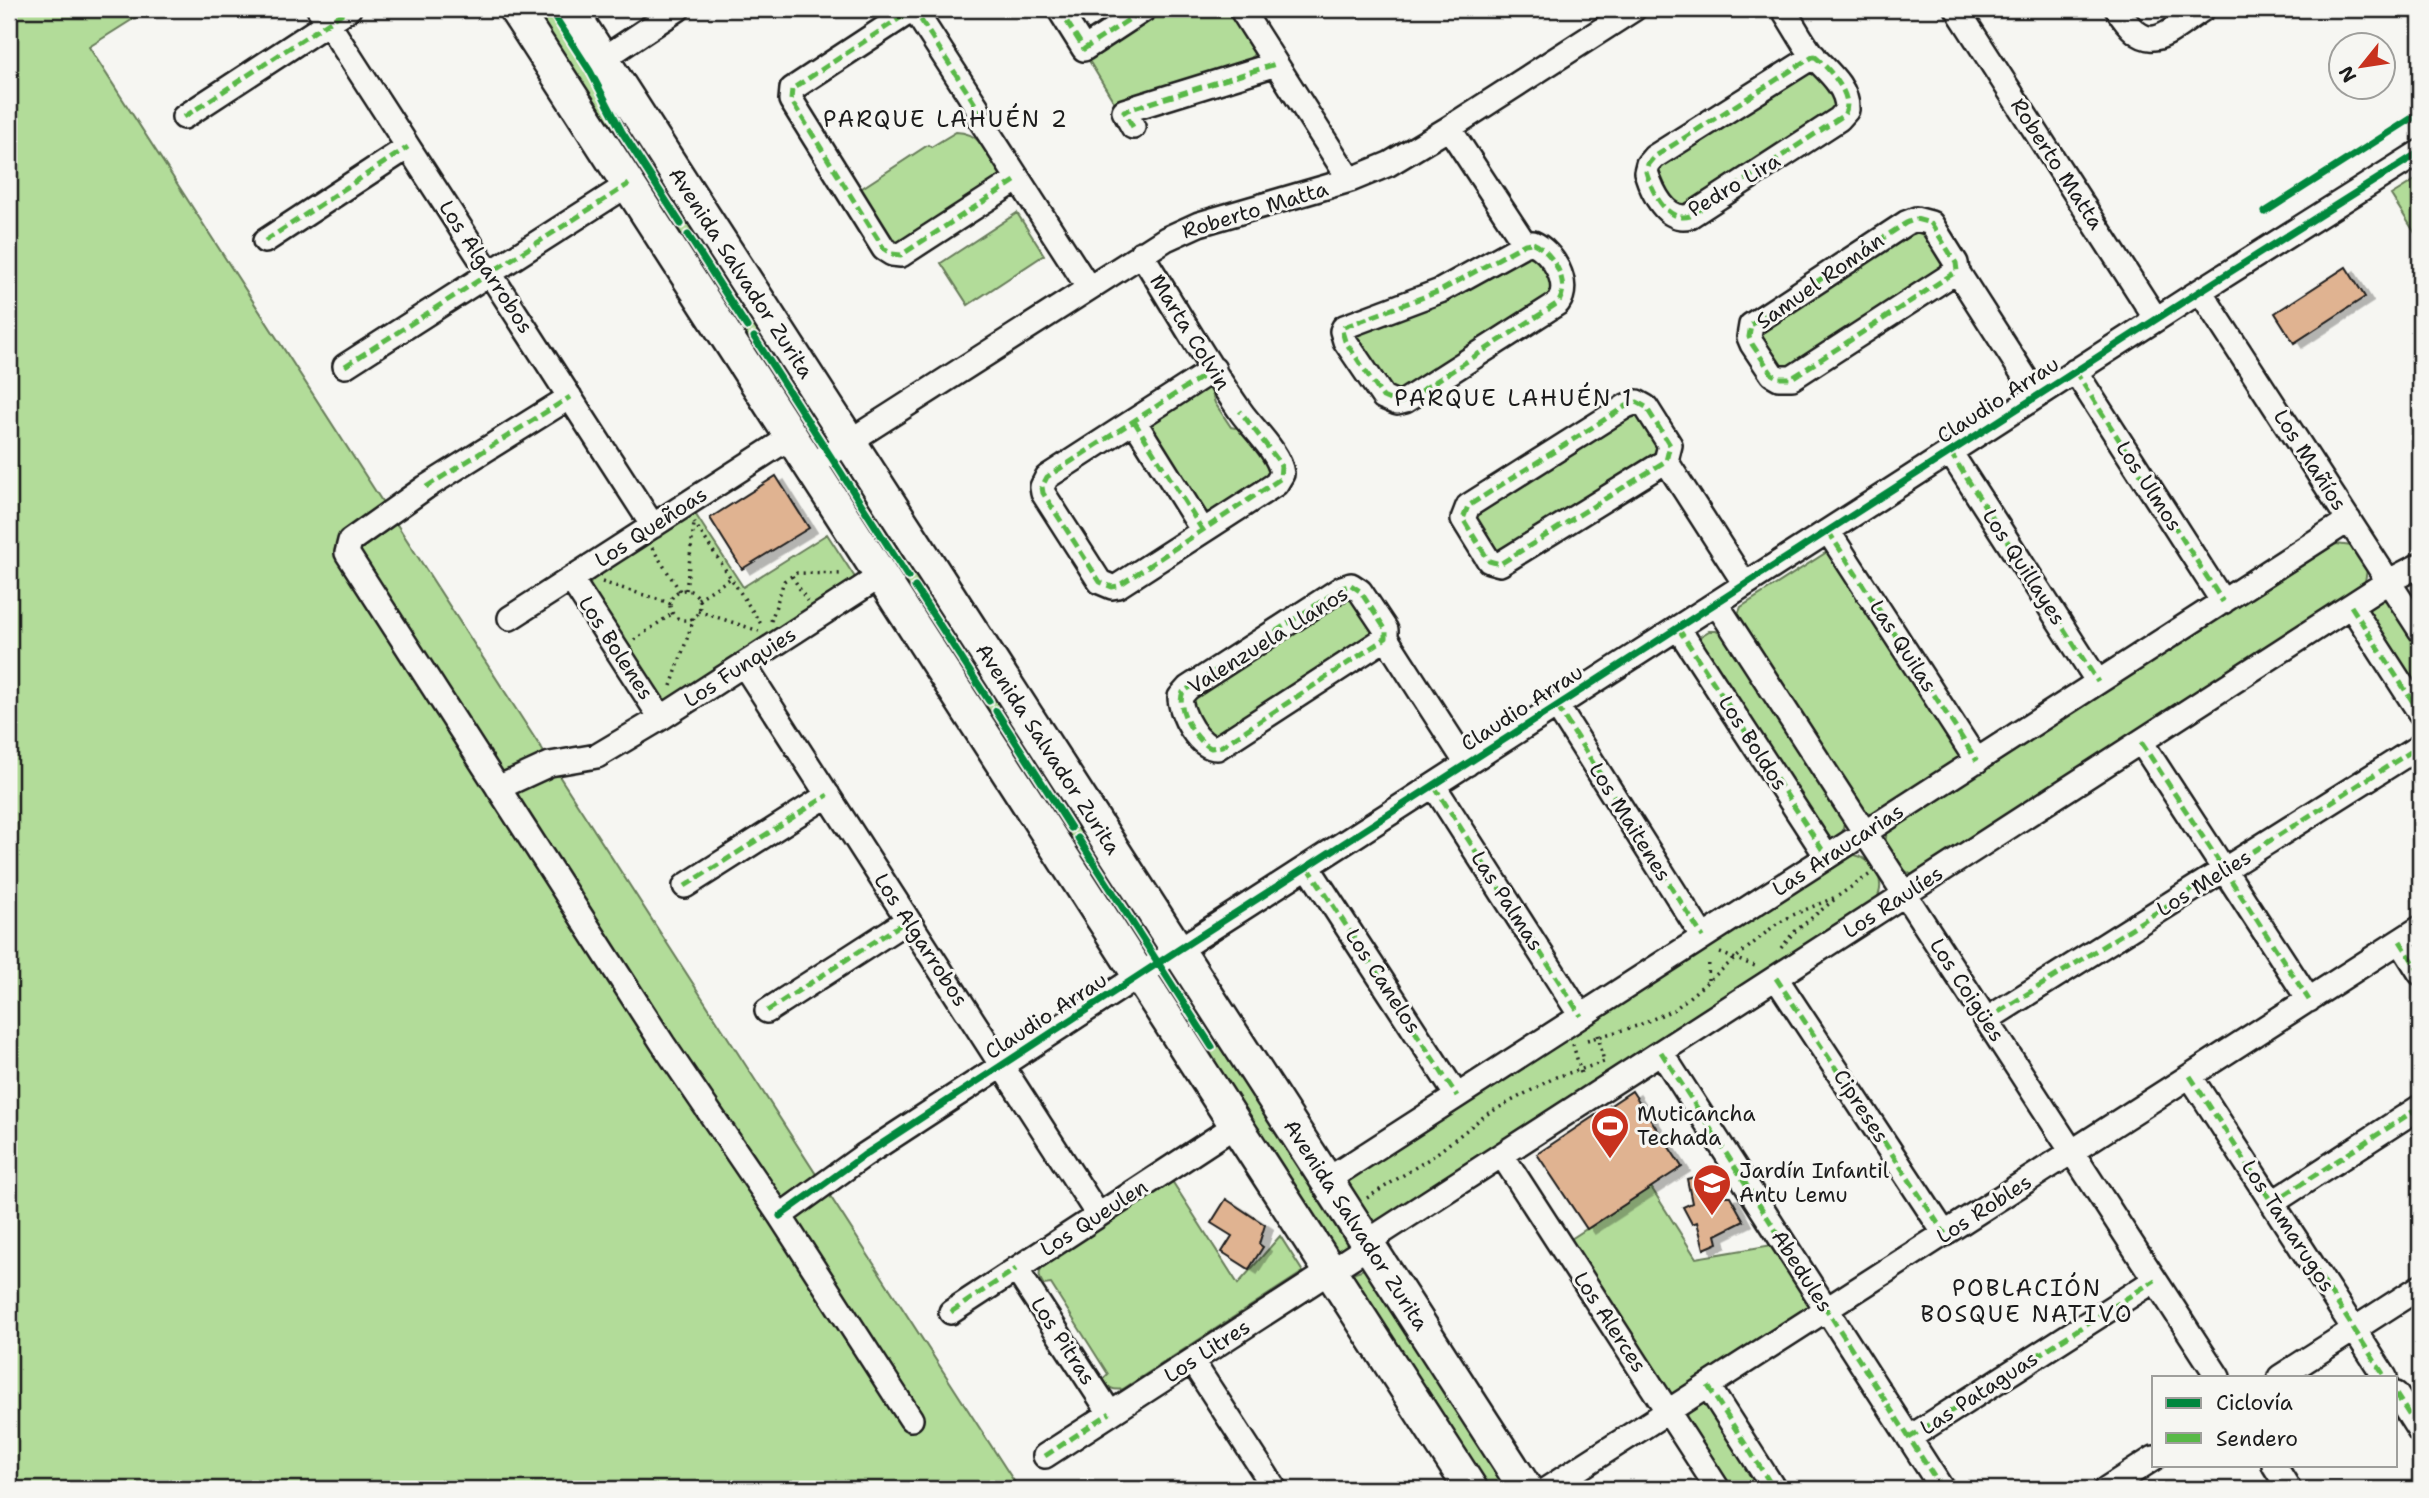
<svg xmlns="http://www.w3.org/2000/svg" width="2429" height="1498" font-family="'Shantell Sans',sans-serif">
	<defs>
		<filter id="shadow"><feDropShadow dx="8" dy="4.5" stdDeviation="0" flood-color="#0004"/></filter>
	</defs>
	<rect width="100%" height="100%" fill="#f6f6f2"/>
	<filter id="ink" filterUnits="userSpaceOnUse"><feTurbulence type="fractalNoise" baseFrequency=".0143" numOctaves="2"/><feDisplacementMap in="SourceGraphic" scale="14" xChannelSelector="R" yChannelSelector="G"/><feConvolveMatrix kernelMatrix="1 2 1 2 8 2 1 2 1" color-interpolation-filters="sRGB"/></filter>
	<g filter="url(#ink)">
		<path fill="#b2dc99" stroke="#677c5a" stroke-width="2" d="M 9,9 L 149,9 L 89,47 L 1019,1489 L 9,1489 Z
			M 528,9 L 557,9 L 823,424 C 821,432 818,437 810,439 Z
			M 1153,9 L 1227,9 L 1255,52 L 1247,65 L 1117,107 L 1085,54 Z
			M 1811,66 L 1842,104 L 1684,212 L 1674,211 L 1654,166 Z
			M 956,132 C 981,132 990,156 1001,175 L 1002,180 L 894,248 L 856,192 L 928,145 L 931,147 Z
			M 2420,177 L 2420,241 L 2391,195 Z
			M 1017,213 L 1044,255 L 968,305 L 941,263 Z
			M 1920,224 L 1948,265 L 1782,373 L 1756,329 Z
			M 1527,249 L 1538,251 L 1558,292 L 1393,396 L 1352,334 Z
			M 1209,384 L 1215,403 L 1231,427 L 1235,428 L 1241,423 L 1276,471 L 1206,520 L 1145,425 Z
			M 1641,410 L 1662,454 L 1498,558 L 1470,510 Z
			M 852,470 L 1158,943 L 1148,954 L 1142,954 L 835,480 L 842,473 Z
			M 694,512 L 743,587 L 827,534 L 856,579 L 672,699 L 666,700 L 660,697 L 591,592 L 590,584 L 595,577 Z
			M 2336,544 L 2352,546 L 2367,570 L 2364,587 L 1920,873 L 1912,875 C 1897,867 1875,842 1892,826 Z
			M 1833,551 L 1963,748 L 1962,759 L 1876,814 L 1861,811 L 1739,620 L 1738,614 L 1741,607 L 1827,552 Z
			M 1349,593 L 1379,630 L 1215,742 L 1187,706 L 1191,694 Z
			M 2383,600 L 2388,601 L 2420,651 L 2420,706 L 2365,612 Z
			M 1709,631 L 1716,631 L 1724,636 L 1844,822 L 1842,836 L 1829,844 L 1696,639 Z
			M 1852,854 C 1874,859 1889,883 1874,903 L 1379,1222 L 1368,1221 C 1360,1208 1342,1190 1351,1175 Z
			M 1177,977 L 1352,1245 L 1339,1256 L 1164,987 L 1166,983 Z
			M 1172,1181 L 1238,1284 L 1280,1236 L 1303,1272 L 1123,1389 C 1113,1391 1108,1388 1103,1379 L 1108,1374 L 1051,1284 L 1044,1285 C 1038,1277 1038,1272 1044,1264 Z
			M 1651,1187 L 1696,1258 L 1772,1245 L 1811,1306 L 1671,1395 L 1571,1239 Z
			M 1367,1268 L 1513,1489 L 1484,1489 L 1351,1277 L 1355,1272 Z
			M 1710,1399 L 1768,1489 L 1731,1489 L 1684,1416 Z"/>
		<path fill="#e0b391" stroke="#1c1c1c" stroke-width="2" filter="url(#shadow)" d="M 2346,267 L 2365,297 L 2294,343 L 2275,313 Z
			M 776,476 L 809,528 L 742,569 L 710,518 Z
			M 1632,1091 L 1682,1167 L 1587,1229 L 1537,1154 Z
			M 1703,1175 L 1707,1196 L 1730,1196 L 1744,1221 L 1716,1235 L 1718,1243 L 1704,1249 L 1697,1222 L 1692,1224 L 1683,1207 L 1692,1203 L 1687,1179 Z
			M 1226,1199 L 1265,1225 L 1259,1244 L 1263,1247 L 1249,1269 L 1222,1252 L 1232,1236 L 1211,1223 Z"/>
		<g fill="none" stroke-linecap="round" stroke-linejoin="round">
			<defs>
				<path id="minor" d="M 319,9 L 653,526
					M 1059,9 L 1084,49 L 1145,9
					M 1241,9 L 1350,180
					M 1783,9 C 1793,24 1802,42 1813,56 C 1827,71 1848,87 1847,110 L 1839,119 L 1690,216 C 1666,223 1652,191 1646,172 L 1648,164 L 1654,157 L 1814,56
					M 1957,9 L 2156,319
					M 2117,9 C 2149,59 2163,35 2203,9
					M 603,59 L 678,9
					M 184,117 L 349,9
					M 1133,127 L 1124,111 L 1276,64
					M 1449,128 L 1525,244
					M 1018,179 L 901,255 L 892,254 L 884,249 L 791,100 L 792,89 L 906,14 L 913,13 L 919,17 L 977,107 L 979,118 L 1088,287
					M 1916,219 L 1931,223 L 1956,263 L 1957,271 L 1792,378 L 1779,378 L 1772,374 L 1752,344 L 1749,337 L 1751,325 L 1906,223 Z
					M 265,241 L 408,147
					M 1533,243 C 1552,251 1572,284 1558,303 L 1405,401 L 1397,403 L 1383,397 L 1345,341 L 1342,331 L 1344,327 L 1440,291 L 1525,244 Z
					M 1141,253 C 1174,306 1205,361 1241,412 C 1253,429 1280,453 1282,474 L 1276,484 L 1118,586 L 1112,587 L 1100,582 L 1043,493 L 1042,487 L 1047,477 L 1214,369
					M 1957,271 L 2037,396
					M 2200,291 L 2420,630
					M 345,366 L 629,184
					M 2075,371 L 2223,602
					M 570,397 L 426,487 L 350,541 L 347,553 L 663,1044 L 780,1216 L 911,1419
					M 1637,402 L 1646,407 L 1670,445 L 1666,461 L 1500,564 L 1489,561 L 1463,519 L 1468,506 L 1626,406 Z
					M 1134,421 L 1203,531
					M 1950,452 L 2098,682
					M 1666,461 L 1745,584
					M 811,466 L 1166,239 L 1199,224 L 1350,180 L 1389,164 L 1449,128 L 1634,9
					M 1828,531 L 1977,761
					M 571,579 L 661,718
					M 1716,603 L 2218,1377
					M 2351,606 L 2420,713
					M 510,618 L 792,436
					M 1678,628 L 1827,857
					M 1386,638 L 1217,748 C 1198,748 1180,713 1180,697 L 1188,688 L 1342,588 L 1351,585 L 1360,591 L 1386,630 L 1386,638 L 1467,764
					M 744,665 L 1098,1215
					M 1557,706 L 1703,937
					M 2141,742 L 2309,1000
					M 1434,786 L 1581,1016
					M 498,788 L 550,764 L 597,756 L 661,718 L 882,575
					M 1308,867 L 1457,1096
					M 685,886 L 828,795
					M 2400,941 L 2420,973
					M 1776,978 L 1945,1234
					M 767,1011 L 908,920
					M 1986,1020 L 2420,746
					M 1661,1052 L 1942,1489
					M 2190,1076 L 2385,1377
					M 1502,1155 L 1718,1489
					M 1327,1180 L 2349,520
					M 2272,1203 L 2420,1107
					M 780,1216 L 863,1156 L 1178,950 L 2200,291 L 2420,152
					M 1367,1242 L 2389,581 L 2420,565
					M 1016,1269 L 1110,1413
					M 951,1312 L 1236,1125
					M 1192,1361 L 1275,1489
					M 2280,1377 L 2420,1287
					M 1708,1386 L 1774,1489
					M 2396,1394 L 2420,1432
					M 1909,1438 L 2155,1280
					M 1045,1456 L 1369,1246
					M 2274,1465 L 2289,1489
					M 1547,1489 L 2420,928
					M 2106,1489 L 2154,1458"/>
				<path id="secondary" d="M 515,9 L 1471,1489
					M 570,9 L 1526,1489"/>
			</defs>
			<use href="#minor" stroke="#1c1c1c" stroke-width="28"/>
			<use href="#secondary" stroke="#1c1c1c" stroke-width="37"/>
			<path stroke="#1c1c1c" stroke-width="3.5" stroke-dasharray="2 5" stroke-linecap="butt" d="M 694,522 L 763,627
				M 652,548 L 680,591
				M 792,576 L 807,601
				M 602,582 L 670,603
				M 686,590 L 694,524
				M670 605a15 15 0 1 1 30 0a15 15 0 1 1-30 0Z
				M 698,599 L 731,578
				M 698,611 L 759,631
				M 771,621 L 784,581 L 797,573 L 844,574
				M 634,640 L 673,613
				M 671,686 L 695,615
				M 1781,948 L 1793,933 L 1835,899
				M 1720,953 L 1755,966
				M 1708,980 L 1709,960
				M 1587,1040 L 1637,1026 L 1675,1009 L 1775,925 L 1793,915 L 1838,896 L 1869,875
				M 1573,1044 L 1582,1077
				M 1367,1198 L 1432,1157 L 1487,1114 L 1556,1077 L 1604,1062 L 1598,1035"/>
			<use href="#minor" stroke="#f6f6f2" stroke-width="23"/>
			<use href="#secondary" stroke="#f6f6f2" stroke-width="32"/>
			<path stroke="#58b947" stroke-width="5" stroke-dasharray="10 5" stroke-linecap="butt" d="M 1059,9 L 1084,49 L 1145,9
				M 1814,56 C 1828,67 1856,97 1844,115 L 1690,216 C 1666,223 1652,191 1646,172 L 1648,164 L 1654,157 Z
				M 184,117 L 349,9
				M 979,118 L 977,107 L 919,17 L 913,13 L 906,14 L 792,89 L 791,100 L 884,249 L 892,254 L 901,255 L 1018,179
				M 1133,127 L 1124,111 L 1276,64
				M 1916,219 L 1931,223 L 1956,263 L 1957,271 L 1792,378 L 1779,378 L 1772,374 L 1752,344 L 1749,337 L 1751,325 L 1906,223 Z
				M 265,241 L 408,147
				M 1533,243 C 1552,251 1572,284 1558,303 L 1405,401 L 1397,403 L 1383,397 L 1345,341 L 1342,331 L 1344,327 L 1440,291 L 1525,244 Z
				M 345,366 L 629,184
				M 1214,369 L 1047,477 L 1042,487 L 1043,493 L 1100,582 L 1112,587 L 1118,586 L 1280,479 L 1281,466 L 1277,459 L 1240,411
				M 2075,371 L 2223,602
				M 1637,402 L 1646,407 L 1670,445 L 1666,461 L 1500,564 L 1489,561 L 1463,519 L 1468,506 L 1626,406 Z
				M 1134,421 L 1203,531
				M 1950,452 L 2098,682
				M 426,487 L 570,397
				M 1828,531 L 1977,761
				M 1351,585 L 1360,591 L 1386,630 L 1386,638 L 1222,746 L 1211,748 C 1196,741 1175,708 1183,692 L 1342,588 Z
				M 2351,606 L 2420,713
				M 1678,628 L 1827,857
				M 1557,706 L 1703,937
				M 2141,742 L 2309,1000
				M 1434,786 L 1581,1016
				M 1308,867 L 1457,1096
				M 685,886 L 828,795
				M 2400,941 L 2420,973
				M 1776,978 L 1945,1234
				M 767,1011 L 908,920
				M 1986,1020 L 2420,746
				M 1661,1052 L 1942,1489
				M 2190,1076 L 2385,1377
				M 2272,1203 L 2420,1107
				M 951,1312 L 1016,1269
				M 1708,1386 L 1774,1489
				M 2396,1394 L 2420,1432
				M 1909,1438 L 2155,1280
				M 1045,1456 L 1110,1413
				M 2108,1488 L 2109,1489
				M 1272,1489 L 1274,1488"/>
			<defs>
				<path id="cycleway" d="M 550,9 L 590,71 L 622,132 L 681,224
					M 2265,212 L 2420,113
					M 688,235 L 747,327
					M 754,337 L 908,577
					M 915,587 L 989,701
					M 996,711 L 1071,828
					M 1078,838 L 1212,1047
					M 780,1216 L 863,1156 L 1178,950 L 2200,291 L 2420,152"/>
			</defs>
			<use href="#cycleway" stroke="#f6f6f2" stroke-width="11"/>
			<use href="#cycleway" stroke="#00873e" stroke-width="7"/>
		</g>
	</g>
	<defs>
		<symbol id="stadium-pin" viewBox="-11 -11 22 30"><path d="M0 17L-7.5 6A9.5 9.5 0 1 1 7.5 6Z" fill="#c8321e" stroke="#f6f6f2"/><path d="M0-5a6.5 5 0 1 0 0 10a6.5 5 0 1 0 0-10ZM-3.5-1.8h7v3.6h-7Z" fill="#fff"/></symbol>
		<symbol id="school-pin" viewBox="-11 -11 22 30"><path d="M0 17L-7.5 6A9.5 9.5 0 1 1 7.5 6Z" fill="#c8321e" stroke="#f6f6f2"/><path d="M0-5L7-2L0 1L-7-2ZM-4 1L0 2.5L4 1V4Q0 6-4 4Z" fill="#fff"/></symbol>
	</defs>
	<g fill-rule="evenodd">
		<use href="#stadium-pin" x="1588" y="1104" width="44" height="60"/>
		<use href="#school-pin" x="1690" y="1161" width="44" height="60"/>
	</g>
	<g text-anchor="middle" stroke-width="6" stroke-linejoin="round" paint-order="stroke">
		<g font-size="21" fill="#1c1c1c" stroke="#f6f6f2">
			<text transform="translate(2057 164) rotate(57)" y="7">Roberto Matta</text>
			<text transform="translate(1734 185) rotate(-31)" y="7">Pedro Lira</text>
			<text transform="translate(1255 210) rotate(-17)" y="7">Roberto Matta</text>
			<text transform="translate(486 267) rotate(57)" y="7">Los Algarrobos</text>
			<text transform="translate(741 273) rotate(57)" y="7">Avenida Salvador Zurita</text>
			<text transform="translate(1820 281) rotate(-35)" y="7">Samuel Román</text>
			<text transform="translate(1190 332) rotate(58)" y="7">Marta Colvin</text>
			<text transform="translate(1998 400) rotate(-33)" y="7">Claudio Arrau</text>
			<text transform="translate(2310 460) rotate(57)" y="7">Los Mañíos</text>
			<text transform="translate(2149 486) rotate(57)" y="7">Los Ulmos</text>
			<text transform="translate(651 527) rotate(-33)" y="7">Los Queñoas</text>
			<text transform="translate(2024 567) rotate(57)" y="7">Los Quillayes</text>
			<text transform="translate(1268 640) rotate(-32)" y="7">Valenzuela Llanos</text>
			<text transform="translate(1903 646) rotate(57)" y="7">Las Quilas</text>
			<text transform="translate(616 648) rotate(57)" y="7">Los Bolenes</text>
			<text transform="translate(740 667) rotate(-33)" y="7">Los Funquies</text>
			<text transform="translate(1522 708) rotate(-33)" y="7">Claudio Arrau</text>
			<text transform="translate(1753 743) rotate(57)" y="7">Los Boldos</text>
			<text transform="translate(1048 749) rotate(57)" y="7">Avenida Salvador Zurita</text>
			<text transform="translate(1630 822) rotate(58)" y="7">Los Maitenes</text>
			<text transform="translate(1838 850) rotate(-33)" y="7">Las Araucarias</text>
			<text transform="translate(2204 883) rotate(-32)" y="7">Los Melies</text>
			<text transform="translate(1507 901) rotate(57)" y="7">Las Palmas</text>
			<text transform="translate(1893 902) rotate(-33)" y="7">Los Raulíes</text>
			<text transform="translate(921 940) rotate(57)" y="7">Los Algarrobos</text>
			<text transform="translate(1383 981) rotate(57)" y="7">Los Canelos</text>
			<text transform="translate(1967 990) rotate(57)" y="7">Los Coigües</text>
			<text transform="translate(1046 1016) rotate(-33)" y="7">Claudio Arrau</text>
			<text transform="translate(1861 1106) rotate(57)" y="7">Cipreses</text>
			<text transform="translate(1984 1209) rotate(-33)" y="7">Los Robles</text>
			<text transform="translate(1094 1218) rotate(-33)" y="7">Los Queulen</text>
			<text transform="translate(1356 1225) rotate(57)" y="7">Avenida Salvador Zurita</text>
			<text transform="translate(2288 1226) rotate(57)" y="7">Los Tamarugos</text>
			<text transform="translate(1802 1271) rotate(57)" y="7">Abedules</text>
			<text transform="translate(1610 1322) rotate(57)" y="7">Los Alerces</text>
			<text transform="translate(1063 1341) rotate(57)" y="7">Los Pitras</text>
			<text transform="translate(1207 1351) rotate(-33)" y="7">Los Litres</text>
			<text transform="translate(1979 1393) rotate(-33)" y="7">Las Pataguas</text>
		</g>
		<g font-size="21" fill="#1c1c1c" stroke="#f6f6f2" text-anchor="start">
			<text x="1637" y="1121">Muticancha<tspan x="1637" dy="24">Techada</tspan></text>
			<text x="1739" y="1178">Jardín Infantil<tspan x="1739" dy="24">Antu Lemu</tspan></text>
		</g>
		<g font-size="23" letter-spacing="2" fill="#1c1c1c" stroke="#f6f6f2">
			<text x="946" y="127">PARQUE LAHUÉN 2</text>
			<text x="1514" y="406">PARQUE LAHUÉN 1</text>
			<text x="2027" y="1296">POBLACIÓN<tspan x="2027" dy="26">BOSQUE NATIVO</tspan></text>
		</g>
	</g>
	<rect width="2429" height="1498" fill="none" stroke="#f6f6f2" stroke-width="35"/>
	<rect x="18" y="18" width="2394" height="1463" fill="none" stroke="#1c1c1c" stroke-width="2.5" filter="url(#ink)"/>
	<rect x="2152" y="1376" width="245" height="91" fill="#f6f6f2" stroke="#9f9f9c" stroke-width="2"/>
	<rect x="2166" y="1398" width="35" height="10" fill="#00873e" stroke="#9f9f9c" stroke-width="2"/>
	<text x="2216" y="1410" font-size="21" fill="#1c1c1c">Ciclovía</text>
	<rect x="2166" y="1433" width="35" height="10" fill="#58b947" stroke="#9f9f9c" stroke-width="2"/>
	<text x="2216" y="1446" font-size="21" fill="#1c1c1c">Sendero</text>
	<g transform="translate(2362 66) rotate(240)"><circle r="33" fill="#f6f6f2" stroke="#9f9f9c" stroke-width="2"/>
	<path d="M0-5L12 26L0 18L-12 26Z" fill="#c8321e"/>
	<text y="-10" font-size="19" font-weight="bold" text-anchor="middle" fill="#1c1c1c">N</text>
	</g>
</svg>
